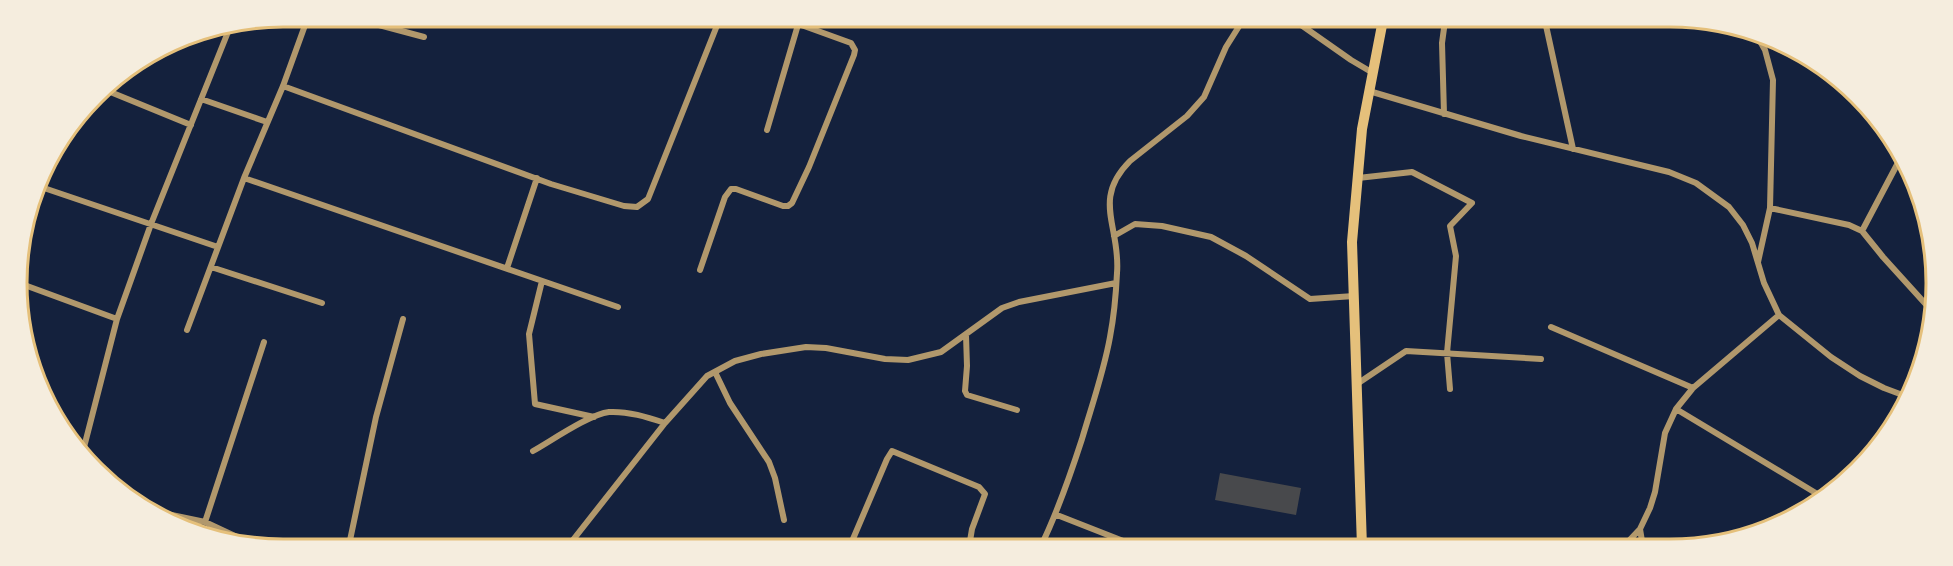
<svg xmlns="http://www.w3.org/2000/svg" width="1953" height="566" font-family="Manrope,sans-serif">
	<rect width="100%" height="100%" fill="#14213d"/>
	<path fill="#48494c" d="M 1220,473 L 1301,488 L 1296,515 L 1215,500 Z"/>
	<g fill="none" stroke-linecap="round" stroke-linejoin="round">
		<path stroke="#b1986c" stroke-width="6" d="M 349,17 L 424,37
			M 1294,20 L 1351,60 L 1373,73
			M 1545,21 L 1573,149
			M 1757,36 L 1765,50 L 1773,80 L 1770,208 L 1758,262
			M 283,86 L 551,184 L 624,206 L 637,207 L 648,199 L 720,18
			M 103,89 L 191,125
			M 1369,91 L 1521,136 L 1669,172 L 1696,183 L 1729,207 L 1743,225 L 1752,243 L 1764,283 L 1779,315 L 1831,357 L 1860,376 L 1884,388 L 1908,397
			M 201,99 L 267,122
			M 1444,114 L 1442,43 L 1445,21
			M 767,130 L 800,18
			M 244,178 L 618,307
			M 1358,178 L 1412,172 L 1472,203 L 1450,226 L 1456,256 L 1447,353 L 1450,389
			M 38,186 L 218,247
			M 1770,208 L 1849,225 L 1862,231 L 1883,257 L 1931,310
			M 1862,231 L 1901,157
			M 1114,236 L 1135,224 L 1162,226 L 1211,237 L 1246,256 L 1310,299 L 1354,296
			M 211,267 L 322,303
			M 507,268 L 537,178
			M 700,270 L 725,197 L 731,189 L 736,189 L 783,206 L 788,206 L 792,203 L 809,167 L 854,55 L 855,50 L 851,43 L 782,18
			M 542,281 L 529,334 L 535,404 L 594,417
			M 19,283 L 117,319
			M 1551,327 L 1693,388
			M 187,330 L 244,178 L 283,86 L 308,17
			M 966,335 L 967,366 L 965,391 L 967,395 L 1017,410
			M 715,372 L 730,403 L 769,462 L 775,478 L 784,520
			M 1357,384 L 1406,351 L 1541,359
			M 1676,409 L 1824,498
			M 533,451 C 551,441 590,414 609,412 C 628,411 647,417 665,423
			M 82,455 L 117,319 L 151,224 L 230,27
			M 148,510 L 205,522 L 252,544
			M 1057,515 L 1136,546
			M 205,522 L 264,342
			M 1640,529 L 1643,547
			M 349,545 L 376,417 L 403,319
			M 569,545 L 665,423 L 707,376 L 735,361 L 761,354 L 806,347 L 826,348 L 885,359 L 908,360 L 941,352 L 1002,308 L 1019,302 L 1116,283
			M 850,546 L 887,459 L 892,451 L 979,487 L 985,494 L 972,529 L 970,541 L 983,546
			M 1041,546 C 1058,511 1070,476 1082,439 C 1092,405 1104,371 1110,337 C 1114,316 1116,294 1117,273 C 1121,227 1091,200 1130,161 L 1187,116 L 1204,97 L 1226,47 L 1243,20
			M 1623,547 L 1640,529 L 1650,508 L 1655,492 L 1665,433 L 1676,409 L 1693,388 L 1779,315"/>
		<path stroke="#e5c07b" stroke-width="10" d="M 1362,547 L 1352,242 L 1362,129 L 1383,20"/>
	</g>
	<path d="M0 0H1953V566H0ZM283 27H1670A256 256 0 0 1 1926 283V283A256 256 0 0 1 1670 539H283A256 256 0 0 1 27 283V283A256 256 0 0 1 283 27Z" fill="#f5edde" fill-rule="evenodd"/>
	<path fill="none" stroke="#e5c07b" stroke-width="3" d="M283 27H1670A256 256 0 0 1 1926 283V283A256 256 0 0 1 1670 539H283A256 256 0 0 1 27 283V283A256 256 0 0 1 283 27Z"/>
</svg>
